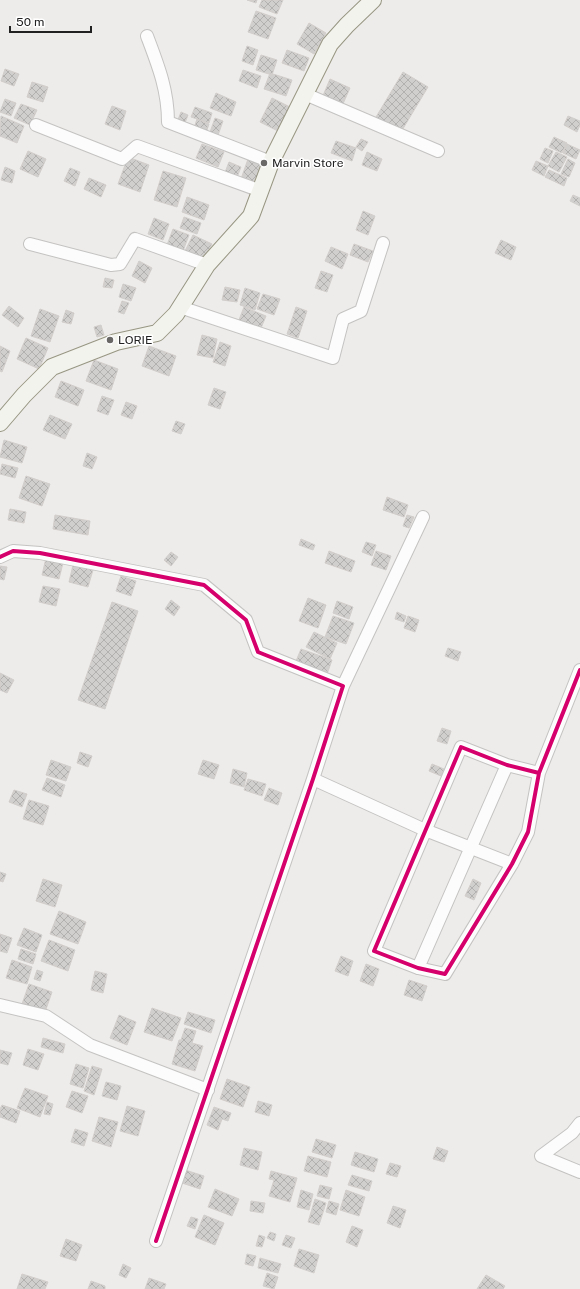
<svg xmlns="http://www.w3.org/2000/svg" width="580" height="1289" font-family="'Public Sans',sans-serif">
	<defs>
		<pattern id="building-cross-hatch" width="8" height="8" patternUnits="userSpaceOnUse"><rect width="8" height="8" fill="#d1cfcd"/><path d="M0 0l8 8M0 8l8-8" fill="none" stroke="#b3b1b0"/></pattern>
	</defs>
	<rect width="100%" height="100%" fill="#eeecea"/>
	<path fill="url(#building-cross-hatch)" stroke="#d1cecc" d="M 247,0 L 257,0 L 256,3 Z
		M 262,0 L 283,0 L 277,14 L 259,7 Z
		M 256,11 L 276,18 L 268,39 L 248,32 Z
		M 309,23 L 326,33 L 314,54 L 297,44 Z
		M 247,46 L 258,50 L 253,65 L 242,61 Z
		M 287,50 L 309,58 L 304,71 L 282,63 Z
		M 261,55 L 277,60 L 272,75 L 256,70 Z
		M 5,69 L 19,74 L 14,86 L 1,81 Z
		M 243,70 L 261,76 L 257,88 L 239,81 Z
		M 403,72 L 428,87 L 401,132 L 376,117 Z
		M 270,73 L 292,80 L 286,96 L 264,89 Z
		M 330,79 L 350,88 L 342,106 L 322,98 Z
		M 32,82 L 48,87 L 43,102 L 27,97 Z
		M 216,93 L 236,102 L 231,116 L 210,108 Z
		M 272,98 L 290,107 L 278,131 L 260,122 Z
		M 5,99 L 16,103 L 11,116 L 0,112 Z
		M 21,104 L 37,110 L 30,125 L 14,118 Z
		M 112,106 L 126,111 L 120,130 L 105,124 Z
		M 195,107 L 212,113 L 209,123 L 191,117 Z
		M 181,112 L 188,115 L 183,128 L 176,125 Z
		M 1,116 L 24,126 L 17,143 L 0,136 Z
		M 568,116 L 580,121 L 580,125 L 577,132 L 564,125 Z
		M 215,118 L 223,121 L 217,138 L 209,135 Z
		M 197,119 L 209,124 L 205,136 L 193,131 Z
		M 554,137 L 567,143 L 562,153 L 549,147 Z
		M 361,139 L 368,142 L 362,151 L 356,147 Z
		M 336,141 L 356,148 L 352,161 L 331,153 Z
		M 202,144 L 224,152 L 218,167 L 196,158 Z
		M 567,144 L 580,150 L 576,159 L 563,153 Z
		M 545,148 L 553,151 L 548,163 L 540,159 Z
		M 28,151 L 46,159 L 38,177 L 20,169 Z
		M 367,152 L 382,159 L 377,171 L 362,165 Z
		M 556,152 L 567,157 L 559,172 L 548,166 Z
		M 128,157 L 149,165 L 140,192 L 118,184 Z
		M 248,159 L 265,164 L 258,184 L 241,179 Z
		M 568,159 L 575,163 L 569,177 L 561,174 Z
		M 536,161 L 548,166 L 544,176 L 532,170 Z
		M 229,162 L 241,167 L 236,180 L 224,175 Z
		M 5,167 L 15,171 L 12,183 L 1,180 Z
		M 70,168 L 80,172 L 75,186 L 64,181 Z
		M 549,170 L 567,178 L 564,186 L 545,177 Z
		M 163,171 L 186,178 L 177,207 L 154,200 Z
		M 89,178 L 106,185 L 101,197 L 84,189 Z
		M 573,195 L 580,198 L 580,206 L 570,201 Z
		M 187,197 L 209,205 L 204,220 L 182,212 Z
		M 363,211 L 375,216 L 368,235 L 356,230 Z
		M 184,217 L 201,223 L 197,234 L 180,228 Z
		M 154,218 L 169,224 L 163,240 L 148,234 Z
		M 173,229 L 189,235 L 183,251 L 167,245 Z
		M 193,235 L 212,244 L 202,262 L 184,253 Z
		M 501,240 L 516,247 L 511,260 L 495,253 Z
		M 354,244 L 373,251 L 368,262 L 350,255 Z
		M 331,247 L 348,254 L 342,269 L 325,261 Z
		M 139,261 L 152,268 L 145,283 L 132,276 Z
		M 321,271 L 333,275 L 327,292 L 315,288 Z
		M 105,278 L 114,280 L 112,288 L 103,287 Z
		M 123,284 L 136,288 L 131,301 L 119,297 Z
		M 225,287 L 240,290 L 237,302 L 222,300 Z
		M 245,288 L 260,293 L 255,310 L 240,305 Z
		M 263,294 L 280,299 L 274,315 L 257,309 Z
		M 122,301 L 129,303 L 124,314 L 118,312 Z
		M 9,306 L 24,318 L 18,327 L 2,315 Z
		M 244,307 L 266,316 L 259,333 L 237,325 Z
		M 296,307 L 307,311 L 298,338 L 287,334 Z
		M 40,309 L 59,316 L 50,342 L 31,336 Z
		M 66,310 L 74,313 L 71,324 L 62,322 Z
		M 101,325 L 104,335 L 97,337 L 94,327 Z
		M 202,335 L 217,339 L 213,358 L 197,355 Z
		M 26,338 L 48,348 L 39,369 L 17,359 Z
		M 220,342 L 231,346 L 225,366 L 213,362 Z
		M 0,346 L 10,351 L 2,372 L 0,371 Z
		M 149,346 L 176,356 L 169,376 L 142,366 Z
		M 94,360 L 118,369 L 111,390 L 86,381 Z
		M 61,381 L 84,390 L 78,406 L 55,397 Z
		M 214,388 L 226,392 L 220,409 L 208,405 Z
		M 102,396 L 114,400 L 108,415 L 97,411 Z
		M 126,402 L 137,406 L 132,419 L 121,415 Z
		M 50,415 L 72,424 L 65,439 L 43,430 Z
		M 176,421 L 185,424 L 181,434 L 172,431 Z
		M 4,440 L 27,447 L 22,463 L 0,457 Z
		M 87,453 L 97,457 L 92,469 L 83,466 Z
		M 2,464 L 18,468 L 15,478 L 0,474 Z
		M 26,476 L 50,484 L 42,506 L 19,498 Z
		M 387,497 L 408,505 L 404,517 L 383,510 Z
		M 10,509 L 26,512 L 24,523 L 8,520 Z
		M 55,515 L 90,521 L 88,535 L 53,529 Z
		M 407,515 L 414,517 L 409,528 L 403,526 Z
		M 301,539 L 315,545 L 313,550 L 299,545 Z
		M 366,542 L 376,545 L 372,556 L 362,552 Z
		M 329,551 L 355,561 L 351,572 L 325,563 Z
		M 376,551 L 391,556 L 386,570 L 371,565 Z
		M 171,552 L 178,557 L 171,566 L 164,560 Z
		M 46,558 L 63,563 L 59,579 L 42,575 Z
		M 73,565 L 93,570 L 88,587 L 69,582 Z
		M 0,566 L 7,567 L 4,580 L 0,579 Z
		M 121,576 L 136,581 L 131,596 L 116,591 Z
		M 43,586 L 60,589 L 56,606 L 39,602 Z
		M 308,598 L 326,605 L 318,628 L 299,621 Z
		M 171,600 L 180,607 L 174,616 L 165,609 Z
		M 337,601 L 353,607 L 349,619 L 333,613 Z
		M 112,602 L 138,611 L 105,709 L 78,700 Z
		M 397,612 L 406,616 L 404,622 L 395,619 Z
		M 333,616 L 354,623 L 346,644 L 325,637 Z
		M 408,616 L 419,620 L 415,632 L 404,628 Z
		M 314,632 L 337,643 L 330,659 L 306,647 Z
		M 448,648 L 461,652 L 458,661 L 445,656 Z
		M 301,649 L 332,660 L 326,677 L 294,666 Z
		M 0,673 L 14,680 L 7,693 L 0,690 Z
		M 442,728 L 451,731 L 447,744 L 437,741 Z
		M 80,752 L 92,756 L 88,767 L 77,763 Z
		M 51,760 L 71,767 L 66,781 L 46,775 Z
		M 203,760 L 219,765 L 214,779 L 198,774 Z
		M 432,764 L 444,769 L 441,776 L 429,771 Z
		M 233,769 L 247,773 L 244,787 L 230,783 Z
		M 47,778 L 65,785 L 61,797 L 42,790 Z
		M 248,779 L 266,784 L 262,796 L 244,790 Z
		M 269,788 L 282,793 L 278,805 L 264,800 Z
		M 14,790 L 27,794 L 22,807 L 9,802 Z
		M 29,800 L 49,806 L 43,825 L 23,819 Z
		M 0,872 L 6,874 L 3,882 L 0,881 Z
		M 43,879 L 62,885 L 55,907 L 36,901 Z
		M 473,879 L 481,883 L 474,900 L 465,896 Z
		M 59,911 L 86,922 L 78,944 L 50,934 Z
		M 24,928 L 42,935 L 36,952 L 17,945 Z
		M 0,934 L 12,938 L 7,953 L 0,951 Z
		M 49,940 L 75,950 L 68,971 L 41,961 Z
		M 21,949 L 36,954 L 33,964 L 18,959 Z
		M 341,956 L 353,961 L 348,976 L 335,971 Z
		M 12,960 L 32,967 L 27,984 L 6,978 Z
		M 366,964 L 379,969 L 373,986 L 360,981 Z
		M 37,970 L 43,972 L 40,981 L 34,979 Z
		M 95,971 L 107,974 L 103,993 L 91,990 Z
		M 409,980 L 427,986 L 422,1001 L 404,995 Z
		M 29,984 L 52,992 L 45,1012 L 22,1004 Z
		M 152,1008 L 181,1018 L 172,1041 L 144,1032 Z
		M 188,1012 L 215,1020 L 211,1033 L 184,1024 Z
		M 119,1015 L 136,1022 L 127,1045 L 110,1038 Z
		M 185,1028 L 196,1031 L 192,1043 L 203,1046 L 195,1071 L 172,1064 L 179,1040 L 181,1040 Z
		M 43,1038 L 65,1044 L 63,1053 L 41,1047 Z
		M 28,1049 L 44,1054 L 38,1070 L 23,1065 Z
		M 0,1050 L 12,1053 L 8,1065 L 0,1063 Z
		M 76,1064 L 89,1068 L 83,1088 L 70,1084 Z
		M 92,1066 L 102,1069 L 94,1095 L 84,1091 Z
		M 227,1079 L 250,1087 L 243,1107 L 220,1099 Z
		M 106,1082 L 121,1086 L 117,1100 L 102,1096 Z
		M 25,1088 L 48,1096 L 40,1117 L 17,1108 Z
		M 72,1091 L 88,1096 L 82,1113 L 66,1107 Z
		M 258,1101 L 272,1105 L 269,1116 L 255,1112 Z
		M 47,1102 L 53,1104 L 50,1115 L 44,1114 Z
		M 2,1105 L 20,1111 L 16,1123 L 0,1117 L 0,1109 Z
		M 127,1106 L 145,1111 L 138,1136 L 120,1131 Z
		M 214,1107 L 231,1113 L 228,1121 L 222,1119 L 218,1130 L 207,1125 Z
		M 99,1117 L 118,1122 L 111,1147 L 92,1141 Z
		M 75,1129 L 88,1133 L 84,1146 L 71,1142 Z
		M 316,1139 L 336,1145 L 332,1158 L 312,1152 Z
		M 437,1147 L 448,1151 L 444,1162 L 433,1159 Z
		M 244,1148 L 262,1152 L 258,1170 L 240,1165 Z
		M 355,1152 L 378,1159 L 374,1172 L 351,1165 Z
		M 308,1156 L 331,1162 L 327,1177 L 304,1171 Z
		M 390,1163 L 401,1166 L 397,1177 L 386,1174 Z
		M 182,1169 L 204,1176 L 200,1189 L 179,1182 Z
		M 271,1171 L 297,1178 L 290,1202 L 269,1196 L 274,1180 L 269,1179 Z
		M 352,1175 L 372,1181 L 369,1191 L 348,1185 Z
		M 320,1185 L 332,1188 L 329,1199 L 317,1196 Z
		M 215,1189 L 239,1199 L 232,1216 L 208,1207 Z
		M 301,1190 L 313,1194 L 309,1210 L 297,1207 Z
		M 346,1190 L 365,1197 L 359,1216 L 340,1210 Z
		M 315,1199 L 326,1203 L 319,1225 L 308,1222 Z
		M 251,1201 L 265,1203 L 263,1213 L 250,1211 Z
		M 329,1201 L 339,1204 L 336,1215 L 326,1212 Z
		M 393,1206 L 406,1210 L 400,1228 L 387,1223 Z
		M 204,1215 L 224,1223 L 215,1245 L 195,1237 Z
		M 191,1217 L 198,1219 L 195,1229 L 187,1226 Z
		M 352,1226 L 363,1230 L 357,1247 L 346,1242 Z
		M 270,1232 L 276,1234 L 274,1241 L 267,1238 Z
		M 259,1235 L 265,1237 L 262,1247 L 256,1246 Z
		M 286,1235 L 295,1238 L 291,1248 L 282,1245 Z
		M 66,1239 L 82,1245 L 76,1261 L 60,1256 Z
		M 299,1249 L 319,1255 L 314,1273 L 294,1266 Z
		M 247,1254 L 256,1256 L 253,1266 L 245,1264 Z
		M 260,1258 L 281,1264 L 278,1273 L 258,1268 Z
		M 123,1264 L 131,1268 L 126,1278 L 119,1275 Z
		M 267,1273 L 278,1277 L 274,1289 L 263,1286 Z
		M 22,1274 L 48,1282 L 45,1289 L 17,1289 Z
		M 486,1275 L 505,1286 L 503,1289 L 477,1289 Z
		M 149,1278 L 166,1284 L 164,1289 L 145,1289 Z
		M 91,1281 L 105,1286 L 105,1289 L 88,1289 Z"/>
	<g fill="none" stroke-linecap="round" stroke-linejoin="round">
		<defs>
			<path id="street" d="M 147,36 C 158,65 168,90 168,122 L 271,162
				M 305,94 L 438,151
				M 36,125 L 122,159 L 137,146 L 261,191
				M 30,244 L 111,265 L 120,264 L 135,239 L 207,265
				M 180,307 L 333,358 L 343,319 L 361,311 L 383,243
				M 0,557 L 13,551 L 40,553 L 204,585 L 246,620 L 258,652 L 343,686 L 313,779 L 156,1241
				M 343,686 L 423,517
				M 539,773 L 507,765 L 461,747 L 374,951 L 418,968 L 445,974 L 512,864 L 528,832 L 539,773 L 580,670
				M 313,779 L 425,830 L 512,864
				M 418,968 L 507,765
				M 0,1005 L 46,1016 L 90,1045 L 208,1090
				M 580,1123 L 572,1133 L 541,1156 L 580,1172"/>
			<path id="secondary" d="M 0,423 L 24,395 L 52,367 L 116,342 L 157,333 L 176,314 L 207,265 L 251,216 L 271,162 L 330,44 L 347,25 L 373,0"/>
		</defs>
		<use href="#street" stroke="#c4c3c2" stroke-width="14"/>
		<use href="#secondary" stroke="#979683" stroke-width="18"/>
		<use href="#street" stroke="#fcfcfc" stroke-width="12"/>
		<use href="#secondary" stroke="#f3f3ed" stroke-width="16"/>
		<defs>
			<path id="cycleway" d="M 0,557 L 13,551 L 40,553 L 204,585 L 246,620 L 258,652 L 343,686 L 313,779 L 156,1241
				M 539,773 L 507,765 L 461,747 L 374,951 L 418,968 L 445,974 L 512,864 L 528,832 L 539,773 L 580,670"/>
		</defs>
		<use href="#cycleway" stroke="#fff" stroke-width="6"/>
		<use href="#cycleway" stroke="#d6006c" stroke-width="4"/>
	</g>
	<g fill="#696867" stroke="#fff" stroke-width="1.5">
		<circle cx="264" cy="163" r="4"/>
		<circle cx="110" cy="340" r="4"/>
	</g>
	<g text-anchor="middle" stroke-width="3" stroke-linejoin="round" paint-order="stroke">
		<g font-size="12" fill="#212121" stroke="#fff" text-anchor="start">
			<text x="272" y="167">Marvin Store</text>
			<text x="118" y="344">LORIE</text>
		</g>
	</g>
	<path d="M10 26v6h81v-6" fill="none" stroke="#212121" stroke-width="2"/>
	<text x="16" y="26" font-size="12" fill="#212121" stroke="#ffffff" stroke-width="3" paint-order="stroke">50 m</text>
</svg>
